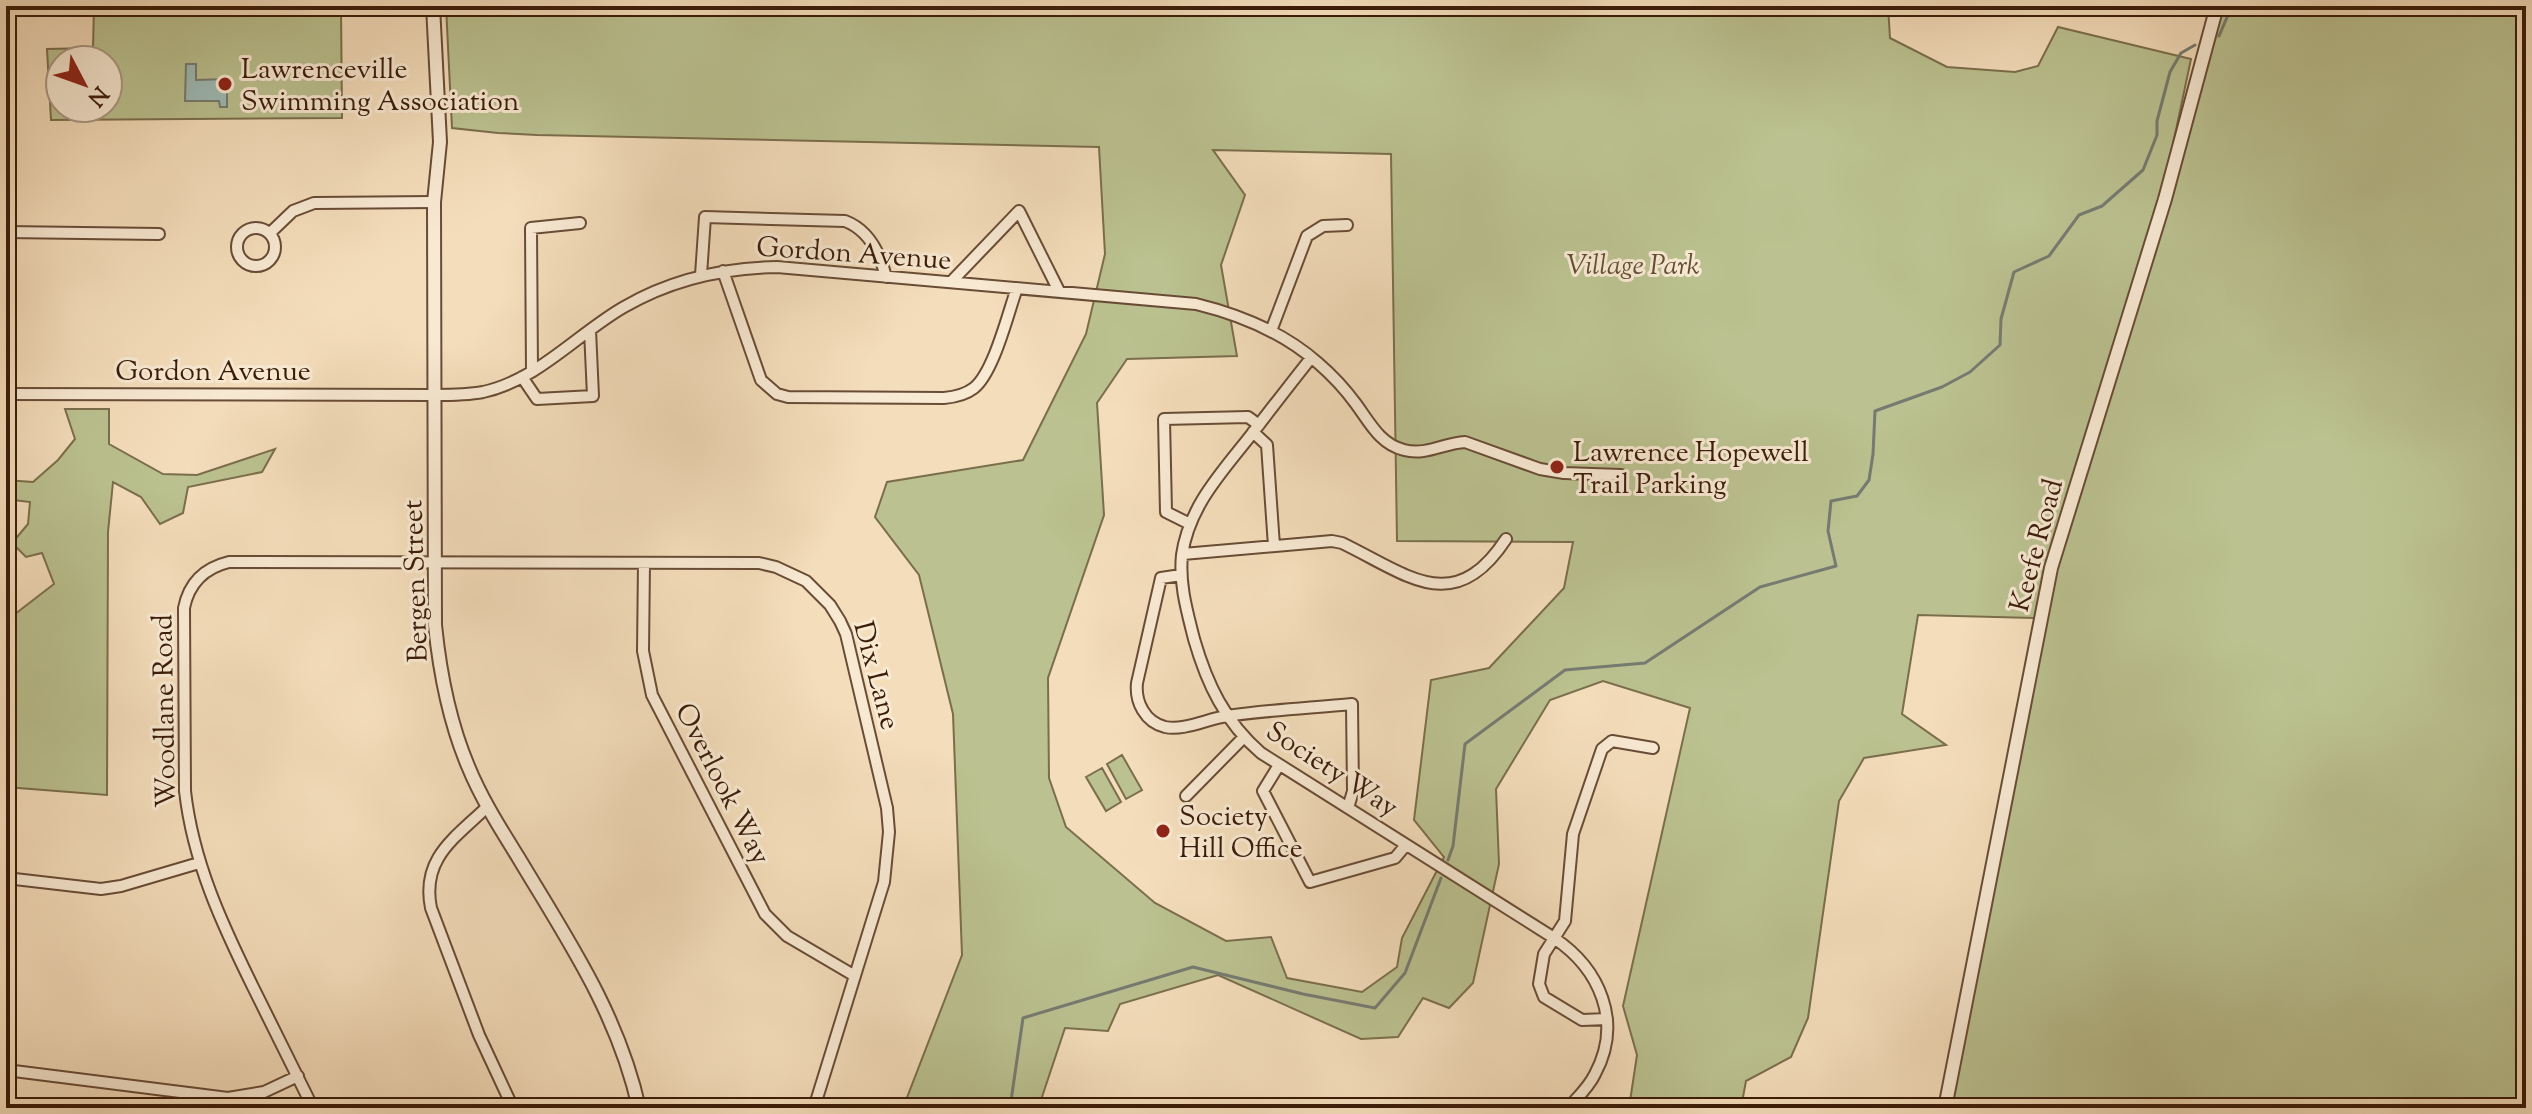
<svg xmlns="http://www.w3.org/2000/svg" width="2532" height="1114" font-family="'Sorts Mill Goudy',serif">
	<rect width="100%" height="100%" fill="#f4ddbb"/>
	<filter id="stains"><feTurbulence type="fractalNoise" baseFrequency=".0025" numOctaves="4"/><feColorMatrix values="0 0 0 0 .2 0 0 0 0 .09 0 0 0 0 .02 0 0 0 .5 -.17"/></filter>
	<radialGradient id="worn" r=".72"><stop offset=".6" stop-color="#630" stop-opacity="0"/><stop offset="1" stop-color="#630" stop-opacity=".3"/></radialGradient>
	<path fill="#bbc190" stroke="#7b6e4c" stroke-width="2" fill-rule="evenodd" d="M 94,6 L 341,6 L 342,118 L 51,120 L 47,49 L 93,48 ZM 60,60 L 108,60 L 108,108 L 60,108 Z
		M 446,6 L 1888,6 L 1890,38 L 1947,67 L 2015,72 L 2038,66 L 2058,27 L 2191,59 L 2161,201 L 2218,6 L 2526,6 L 2526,1108 L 1947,1108 L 2036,618 L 1918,615 L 1902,714 L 1946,745 L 1864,758 L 1839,801 L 1808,1018 L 1791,1057 L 1746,1081 L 1741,1108 L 1629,1108 L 1637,1055 L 1623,1006 L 1690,708 L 1603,681 L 1550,700 L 1496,789 L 1499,864 L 1473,983 L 1449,1008 L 1423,998 L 1398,1037 L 1361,1039 L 1218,975 L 1120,1004 L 1108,1031 L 1065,1028 L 1039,1106 L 1030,1108 L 903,1108 L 962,955 L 953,714 L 919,575 L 875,517 L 887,482 L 1023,460 L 1086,334 L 1105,254 L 1099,147 L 537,135 L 498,133 L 452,128 ZM 1213,150 L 1391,154 L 1397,541 L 1573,542 L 1564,588 L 1489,668 L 1431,680 L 1414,820 L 1444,857 L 1402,938 L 1397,967 L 1362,992 L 1287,978 L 1271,937 L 1226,941 L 1155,903 L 1066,827 L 1049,778 L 1048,678 L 1104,515 L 1097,403 L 1127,359 L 1237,356 L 1221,265 L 1245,195 Z
		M 65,409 L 109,409 L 109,444 L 163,474 L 197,475 L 275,449 L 262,472 L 188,487 L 183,513 L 160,524 L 141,497 L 113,482 L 108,532 L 107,795 L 6,787 L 6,621 L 54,584 L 42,553 L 26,557 L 12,543 L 28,524 L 30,502 L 6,499 L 6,480 L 33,482 L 58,460 L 75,439 Z
		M 1122,755 L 1142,790 L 1126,799 L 1107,764 Z
		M 1102,768 L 1121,802 L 1106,811 L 1086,777 Z"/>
	<path fill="#9dbbb6" stroke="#767b71" stroke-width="2" d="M 186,64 L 196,64 L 196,80 L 227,79 L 227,107 L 220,107 L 219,101 L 185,101 Z"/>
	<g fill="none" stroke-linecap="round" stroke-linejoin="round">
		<path stroke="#767b71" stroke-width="3" d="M 2219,36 L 2228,15 L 2237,6
			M 1448,860 L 1453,846 L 1465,744 L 1565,670 L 1645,663 L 1760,587 L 1836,566 L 1828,531 L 1831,501 L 1857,496 L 1869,480 L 1873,454 L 1875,411 L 1942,387 L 1970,372 L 2000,345 L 2001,319 L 2014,272 L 2049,256 L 2079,215 L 2102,206 L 2143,170 L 2157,135 L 2157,121 L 2170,72 L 2181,53 L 2195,45
			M 1010,1108 L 1023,1018 L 1193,967 L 1303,994 L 1375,1008 L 1405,973 L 1441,878"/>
		<defs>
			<path id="minor" d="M237 247a19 19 0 1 1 38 0a19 19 0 1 1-38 0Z
				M 6,232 L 159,234
				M 270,233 L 293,211 L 314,203 L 434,202
				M 723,271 L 761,380 L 777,394 L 788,397 L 944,398 C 955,397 965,395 974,388 C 994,372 1008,313 1017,288
				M 701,275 L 705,217 L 845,221 C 869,230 880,253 886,277
				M 951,282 L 1019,211 L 1059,291
				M 1271,331 L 1307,236 L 1323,226 L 1347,225
				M 1311,358 C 1291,383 1271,409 1251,435 C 1222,472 1189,506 1182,555 C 1179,584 1187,611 1194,639 C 1207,684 1225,722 1261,753 L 1554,938 C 1600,969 1623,1022 1595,1074 C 1589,1087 1578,1097 1568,1108
				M 532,371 L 531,228 L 580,223
				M 522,377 L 537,399 L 593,396 L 590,330
				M 6,394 L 434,395 C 451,395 467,395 483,392 C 538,380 577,334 624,307 C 672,279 722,268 777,267 L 1196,304 C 1241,315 1283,332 1318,363 C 1332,375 1345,389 1356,404 C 1370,423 1380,444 1404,450 C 1426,456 1444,443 1465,442 L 1540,469 L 1564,473 L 1621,475
				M 1253,432 L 1267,445 L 1274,546
				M 1190,524 L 1166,512 L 1164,419 L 1248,417 L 1259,425
				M 1183,554 L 1332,541 L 1342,543 C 1408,575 1454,618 1506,539
				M 644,563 L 643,651 L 652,695 L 765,914 L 787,936 L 855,976
				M 1181,575 L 1161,578 L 1137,683 C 1135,702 1145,722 1165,727 C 1184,731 1207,719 1227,716 C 1268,710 1310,708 1352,704 L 1353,791 L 1348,808
				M 1279,765 L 1263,791 L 1310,882 L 1395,858 L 1406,845
				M 1186,796 L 1243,738
				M 487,807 C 455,838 421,858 431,908 L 479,1035 L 513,1108
				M 6,878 L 101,889 L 121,886 L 199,863
				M 1607,1019 L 1582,1020 L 1544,997 L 1539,984 L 1544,954 L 1565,921 L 1573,834 L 1602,749 L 1612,741 L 1653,748
				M 6,1070 L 228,1098 L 264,1092 L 298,1076
				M 313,1108 C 293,1068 273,1027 253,987 C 222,924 193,862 185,791 L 184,608 C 189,583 204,568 229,562 L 759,563 L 776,567 L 806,581 L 830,605 L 840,621 L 846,634 L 887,808 L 889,832 L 884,882 L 814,1108"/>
			<path id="tertiary" d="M 433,6 L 440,142 L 434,202 L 435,625 C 440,674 449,721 468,766 C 481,798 500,828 518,857 C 567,939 618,1013 639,1108
				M 1945,1108 L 2051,568 L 2165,199 L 2217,6"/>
		</defs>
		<use href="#minor" stroke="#694c36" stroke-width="14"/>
		<use href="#tertiary" stroke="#694c36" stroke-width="16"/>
		<use href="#minor" stroke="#f8e9d3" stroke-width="10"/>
		<use href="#tertiary" stroke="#f8e9d3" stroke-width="12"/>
	</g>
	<g fill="#8f2418" stroke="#f8e9d3" stroke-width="3">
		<circle cx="225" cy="84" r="8"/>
		<circle cx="1557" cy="467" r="8"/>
		<circle cx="1163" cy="831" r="8"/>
	</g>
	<g text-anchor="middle" stroke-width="6" stroke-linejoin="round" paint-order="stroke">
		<g font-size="28" fill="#3b1c09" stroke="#f8e9d3" text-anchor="start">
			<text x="241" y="78">Lawrenceville<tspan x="241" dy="32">Swimming Association</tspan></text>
			<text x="1573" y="461">Lawrence Hopewell<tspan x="1573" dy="32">Trail Parking</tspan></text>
			<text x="1179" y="825">Society<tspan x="1179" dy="32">Hill Office</tspan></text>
		</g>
		<g font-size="28" fill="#3b1c09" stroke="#f8e9d3">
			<text transform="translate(854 252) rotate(4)" y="10">Gordon Avenue</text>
			<text x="213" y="380">Gordon Avenue</text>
			<text transform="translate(2035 545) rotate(-75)" y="10">Keefe Road</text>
			<text transform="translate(414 581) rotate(-92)" y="10">Bergen Street</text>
			<text transform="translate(878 675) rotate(75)" y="10">Dix Lane</text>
			<text transform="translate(163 711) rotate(-91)" y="10">Woodlane Road</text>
			<text transform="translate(1333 768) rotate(33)" y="10">Society Way</text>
			<text transform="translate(724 783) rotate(63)" y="10">Overlook Way</text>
		</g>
		<g font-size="28" font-style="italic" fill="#614e32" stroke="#f8e9d3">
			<text x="1633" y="274">Village Park</text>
		</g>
	</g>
	<rect width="2532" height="1114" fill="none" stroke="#f4ddbb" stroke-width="32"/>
	<rect x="8" y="8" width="2516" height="1098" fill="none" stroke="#3b1c09" stroke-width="4"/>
	<rect x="16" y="16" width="2500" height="1082" fill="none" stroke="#3b1c09" stroke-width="2"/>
	<g transform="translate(84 84) rotate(131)"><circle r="38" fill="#f8e9d3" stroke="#ac9782" stroke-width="2"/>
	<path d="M0-6L14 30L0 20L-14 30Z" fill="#8f2418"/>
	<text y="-12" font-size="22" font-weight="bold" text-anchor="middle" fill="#3b1c09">N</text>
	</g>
	<rect width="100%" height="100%" filter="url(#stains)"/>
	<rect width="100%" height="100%" fill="url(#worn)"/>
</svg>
